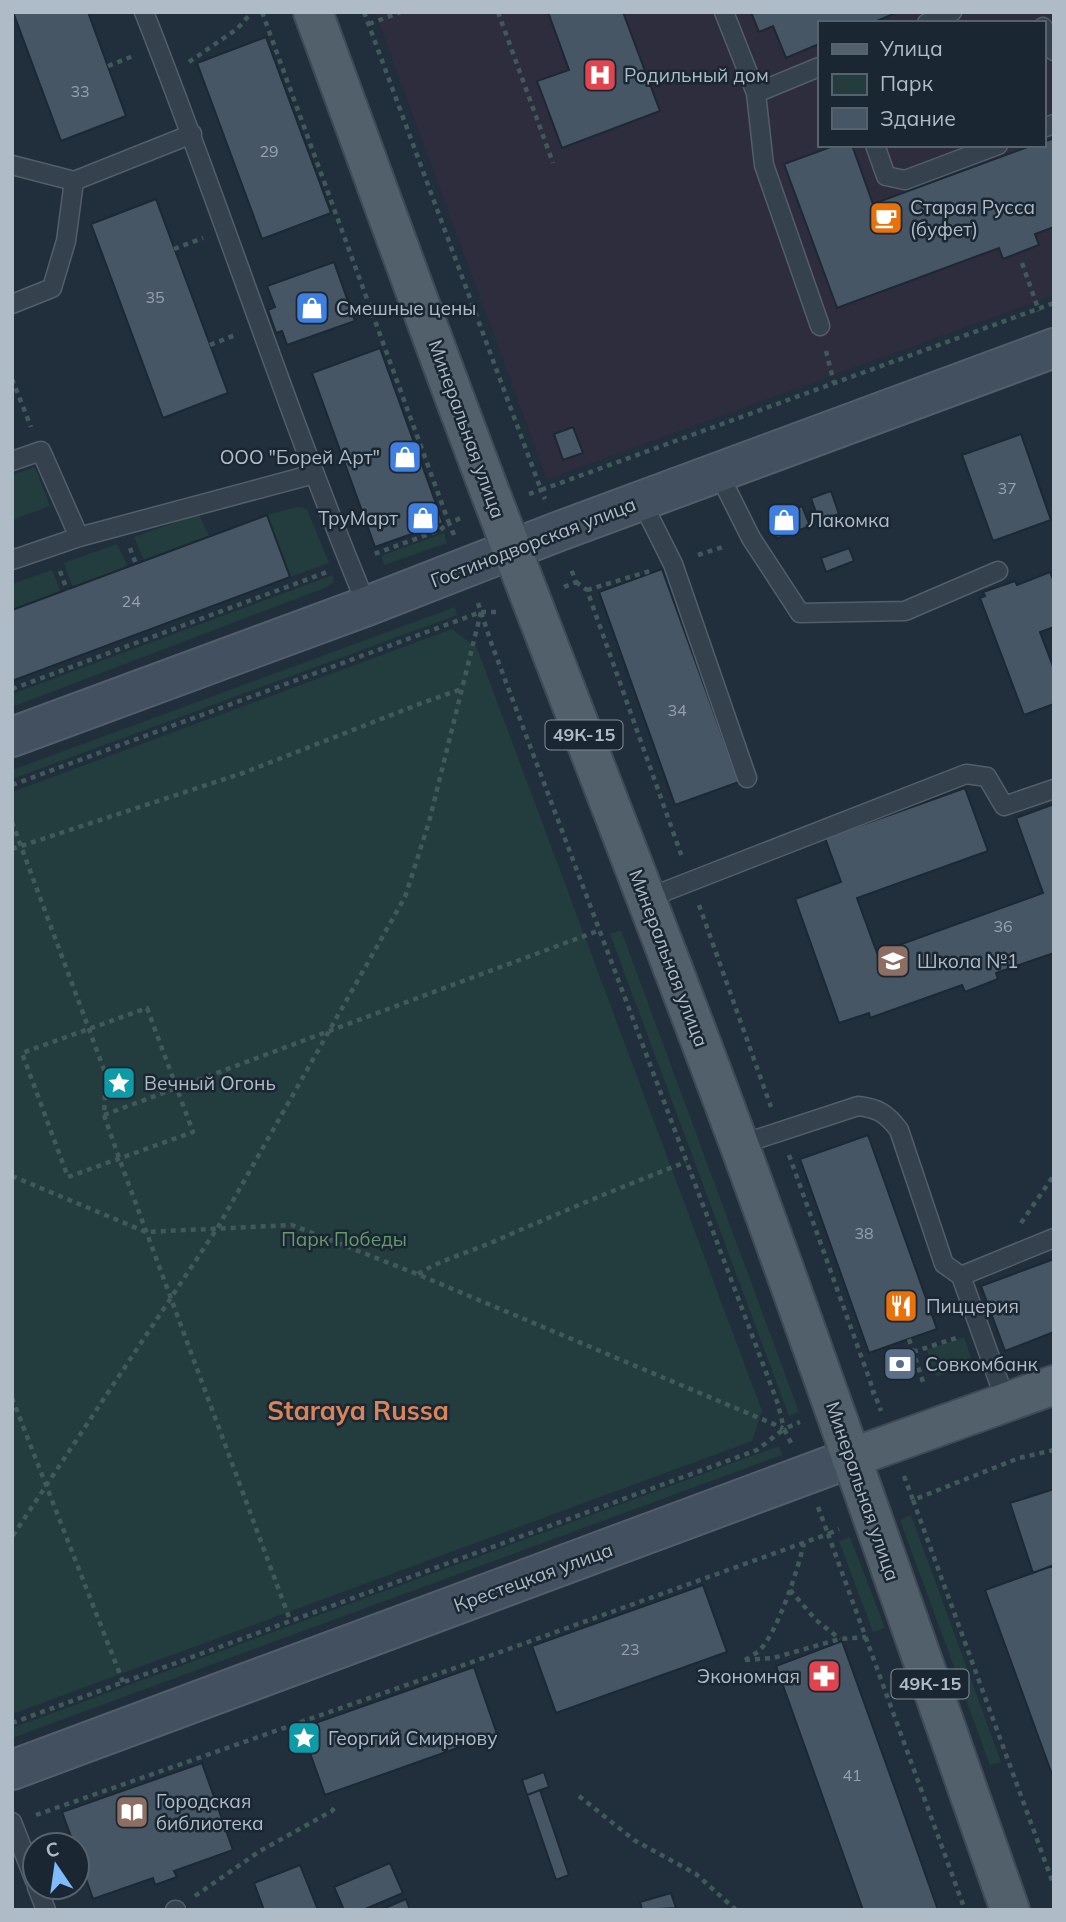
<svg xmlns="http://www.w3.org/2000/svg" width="1066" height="1922" font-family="Mulish,sans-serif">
	<rect width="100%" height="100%" fill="#212f3c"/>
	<path fill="#2d2d3d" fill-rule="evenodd" d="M 375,12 L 1054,12 L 1054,295 L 547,479 ZM 819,23 L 1043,23 L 1043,145 L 819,145 Z"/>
	<path fill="#233c3d" d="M 35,467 L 50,506 L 12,520 L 12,475 Z
		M 297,507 L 307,509 L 329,563 L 290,577 L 267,515 Z
		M 199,514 L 209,536 L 144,560 L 134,537 Z
		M 444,533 L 447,543 L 384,565 L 381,556 Z
		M 117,544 L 128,567 L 73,588 L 64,563 Z
		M 52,570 L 61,592 L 12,610 L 12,584 Z
		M 333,575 L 334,582 L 327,587 L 12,707 L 12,694 Z
		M 455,607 L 457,615 L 12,779 L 12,770 Z
		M 452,629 L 477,648 L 762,1411 L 752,1441 L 12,1714 L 12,792 Z
		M 621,930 L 799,1412 L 789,1416 L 610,934 Z
		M 964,1337 L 973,1364 L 936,1377 L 927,1350 Z
		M 779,1446 L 782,1455 L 12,1738 L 12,1728 Z
		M 911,1515 L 1001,1762 L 990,1765 L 900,1520 Z
		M 850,1537 L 885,1628 L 873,1632 L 839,1541 Z"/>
	<path fill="#465665" stroke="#1c2833" stroke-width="2" d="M 13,12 L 88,12 L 126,116 L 61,141 Z
		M 548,12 L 623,12 L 660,111 L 562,148 L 537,81 L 569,70 Z
		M 751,12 L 898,12 L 872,23 L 819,23 L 819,44 L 786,58 L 773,26 L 759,32 Z
		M 266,37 L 331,213 L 262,239 L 197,63 Z
		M 1054,138 L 1054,227 L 1035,234 L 1039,245 L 1003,259 L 999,248 L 837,308 L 784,164 L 836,145 L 852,145 L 873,204 L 1033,145 L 1043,145 L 1043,142 Z
		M 156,199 L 228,393 L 163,418 L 91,224 Z
		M 334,262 L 355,321 L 287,345 L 282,331 L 276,333 L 268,310 L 275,307 L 267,286 Z
		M 380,348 L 443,523 L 375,547 L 312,373 Z
		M 573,427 L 583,453 L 563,460 L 554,434 Z
		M 1021,434 L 1051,520 L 993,541 L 962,455 Z
		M 831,491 L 839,514 L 819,521 L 811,498 Z
		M 802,506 L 810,526 L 777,539 L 770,518 Z
		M 267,515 L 290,577 L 12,681 L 12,610 Z
		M 849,548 L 854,561 L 826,572 L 821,558 Z
		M 662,569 L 739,782 L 675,805 L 599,592 Z
		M 1050,572 L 1054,582 L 1054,627 L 1040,632 L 1054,669 L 1054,704 L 1024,715 L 980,598 L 985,596 L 983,592 L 1015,581 L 1017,585 Z
		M 965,788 L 988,851 L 857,898 L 877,953 L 1043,893 L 1016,818 L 1054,804 L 1054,953 L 996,973 L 998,979 L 965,992 L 962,985 L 870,1018 L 869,1013 L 839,1023 L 795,899 L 841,882 L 825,838 Z
		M 868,1135 L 937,1329 L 869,1353 L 800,1159 Z
		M 1054,1259 L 1054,1332 L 1005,1351 L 981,1286 Z
		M 1054,1489 L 1054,1565 L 1033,1573 L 1010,1503 Z
		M 1052,1566 L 1054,1570 L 1054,1780 L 985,1590 Z
		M 703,1585 L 727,1652 L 556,1713 L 532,1646 Z
		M 842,1641 L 893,1783 L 938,1910 L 863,1910 L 776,1666 Z
		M 474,1667 L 497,1734 L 325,1795 L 301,1728 Z
		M 202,1763 L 233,1850 L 174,1871 L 177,1877 L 155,1885 L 153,1878 L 93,1899 L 77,1853 L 77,1845 L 74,1845 L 62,1812 Z
		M 544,1772 L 549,1787 L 527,1795 L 522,1780 Z
		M 540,1790 L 569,1875 L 556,1880 L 527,1795 Z
		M 390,1863 L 403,1893 L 363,1910 L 344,1910 L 334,1887 Z
		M 300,1865 L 318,1910 L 264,1910 L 254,1883 Z
		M 671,1893 L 676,1908 L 642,1910 L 640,1902 Z
		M 406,1899 L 410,1910 L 380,1910 Z"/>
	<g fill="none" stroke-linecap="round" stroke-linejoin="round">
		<defs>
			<path id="lane" d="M 144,12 C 222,209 286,411 367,606
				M 724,12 L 756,93 L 764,165 L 820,326
				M 927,23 L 952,12
				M 1043,27 L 1054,51
				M 756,93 L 819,67
				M 1043,128 L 1054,124
				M 875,145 L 886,176 L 905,180 L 998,145
				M 12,165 L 74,181 L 192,134
				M 12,304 L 52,288 L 66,241 L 74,181
				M 12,461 L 41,451 L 79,537
				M 718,472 L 751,538 L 800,613 L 905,611 L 998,571
				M 641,500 L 673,564 L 747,778
				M 12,560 L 79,537 L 314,474
				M 648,898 L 966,774 L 987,777 L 1004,806 L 1054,789
				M 739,1145 L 858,1106 C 878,1108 887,1114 899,1130 L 944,1264 L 961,1276 L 1006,1402
				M 961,1276 L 1054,1238
				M 12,1822 L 35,1881
				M 37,1887 L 46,1910
				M 175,1910 L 176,1910"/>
			<path id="secondary" d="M 12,737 L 367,606 L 557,532 L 1054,348
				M 12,1770 L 851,1458"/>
			<path id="primary" d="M 313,12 C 374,177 433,343 496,508 C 577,720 660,931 739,1144 C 832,1398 920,1654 1010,1910
				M 851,1458 L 1054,1385"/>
		</defs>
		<use href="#lane" stroke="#535e6a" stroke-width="21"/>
		<use href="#secondary" stroke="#535e6a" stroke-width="42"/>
		<use href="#primary" stroke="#3e4a55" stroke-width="42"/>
		<path stroke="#41595a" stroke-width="4.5" stroke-dasharray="5 5" stroke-linecap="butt" d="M 262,12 L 449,523 L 440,530 L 374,554
			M 364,12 L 541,490 L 1054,303
			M 498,12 L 553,163
			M 369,24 L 401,12
			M 189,62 L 237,29 L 252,12
			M 108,66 L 133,56
			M 174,249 L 203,238
			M 1022,263 L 1039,311
			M 210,345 L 238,334
			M 826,351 L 834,383
			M 12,379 L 31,427
			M 529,494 L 541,490 L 545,499
			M 454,535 L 449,523 L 461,518
			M 130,548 L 136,564
			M 698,555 L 726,546
			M 60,571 L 67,590
			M 576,582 L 587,590 L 682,857
			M 564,587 L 576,582 L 570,566
			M 587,590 L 650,571
			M 478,603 L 492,645 L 778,1404 L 784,1429
			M 481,612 L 498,612
			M 12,689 L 327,572
			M 12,785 L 481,612 L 429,822 L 405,897 L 218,1227 L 12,1537
			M 12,822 L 106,1075 L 104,1115 L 119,1158 L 290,1620
			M 12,849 L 243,773 L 422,703 L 462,689
			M 699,905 L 771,1107
			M 147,1008 L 193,1132 L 68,1177 L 22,1053 Z
			M 104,1115 L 600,930
			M 789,1155 L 874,1392
			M 12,1176 L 146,1232 L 292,1225 L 417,1274 L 783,1428
			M 1021,1223 L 1054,1175
			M 418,1274 C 444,1258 474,1251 502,1238 C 563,1211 624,1186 686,1162
			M 909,1339 L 924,1385
			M 913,1352 L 956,1338
			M 871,1393 L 874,1392 L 881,1411
			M 12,1398 L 123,1682
			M 791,1443 L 784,1429 L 800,1422
			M 1054,1450 L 1019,1458 L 913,1500 L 1054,1886
			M 904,1476 L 913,1500
			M 818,1507 L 828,1534 L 839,1529
			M 790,1590 L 816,1620 L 840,1639
			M 745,1660 C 749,1657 755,1654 759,1651 C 778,1632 798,1569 804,1543
			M 745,1660 L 773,1658 L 840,1639 L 866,1637
			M 12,1723 L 757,1450 L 784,1429
			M 579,1796 L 634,1840 L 696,1874 L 736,1910
			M 36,1815 L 492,1655 L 828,1534 L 965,1910
			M 195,1896 L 260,1851 L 332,1811 L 337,1804"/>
		<use href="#lane" stroke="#35414c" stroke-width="18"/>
		<use href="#secondary" stroke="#42505f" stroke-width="38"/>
		<use href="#primary" stroke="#52606c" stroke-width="38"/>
	</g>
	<defs>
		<symbol id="hospital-square" viewBox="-11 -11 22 22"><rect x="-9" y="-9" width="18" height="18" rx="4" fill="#e0444e" stroke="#1a2631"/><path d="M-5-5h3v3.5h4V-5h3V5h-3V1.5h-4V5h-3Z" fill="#fff"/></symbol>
		<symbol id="cafe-square" viewBox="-11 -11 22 22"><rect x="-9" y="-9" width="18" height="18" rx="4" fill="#e8710a" stroke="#1a2631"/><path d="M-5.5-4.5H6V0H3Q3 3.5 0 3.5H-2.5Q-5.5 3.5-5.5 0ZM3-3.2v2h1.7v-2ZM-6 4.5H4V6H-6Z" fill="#fff"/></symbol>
		<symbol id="shop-square" viewBox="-11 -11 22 22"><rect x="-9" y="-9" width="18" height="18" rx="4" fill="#3f7fe0" stroke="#1a2631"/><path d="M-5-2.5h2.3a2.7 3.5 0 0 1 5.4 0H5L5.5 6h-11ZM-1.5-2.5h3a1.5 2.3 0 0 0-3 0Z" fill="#fff"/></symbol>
		<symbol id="school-square" viewBox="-11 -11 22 22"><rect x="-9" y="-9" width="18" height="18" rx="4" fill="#8d6e63" stroke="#1a2631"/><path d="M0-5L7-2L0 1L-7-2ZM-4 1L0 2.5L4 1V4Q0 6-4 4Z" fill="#fff"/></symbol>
		<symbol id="sight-square" viewBox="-11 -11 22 22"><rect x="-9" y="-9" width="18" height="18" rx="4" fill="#0f9aa8" stroke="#1a2631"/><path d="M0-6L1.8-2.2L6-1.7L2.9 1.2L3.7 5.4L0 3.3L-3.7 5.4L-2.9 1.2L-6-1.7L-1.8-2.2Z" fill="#fff"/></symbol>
		<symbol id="restaurant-square" viewBox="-11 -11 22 22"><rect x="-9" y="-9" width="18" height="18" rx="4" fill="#e8710a" stroke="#1a2631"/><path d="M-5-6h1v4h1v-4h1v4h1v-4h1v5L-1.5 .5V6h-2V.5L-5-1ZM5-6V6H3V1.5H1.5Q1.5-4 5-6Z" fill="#fff"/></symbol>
		<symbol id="bank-square" viewBox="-11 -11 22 22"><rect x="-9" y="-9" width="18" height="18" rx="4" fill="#5c6f8a" stroke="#1a2631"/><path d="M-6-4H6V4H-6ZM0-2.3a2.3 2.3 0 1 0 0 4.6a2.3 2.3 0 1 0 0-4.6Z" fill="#fff"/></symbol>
		<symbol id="pharmacy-square" viewBox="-11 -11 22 22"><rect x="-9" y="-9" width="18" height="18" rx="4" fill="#e0444e" stroke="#1a2631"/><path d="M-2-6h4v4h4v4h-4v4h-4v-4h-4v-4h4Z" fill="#fff"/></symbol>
		<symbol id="library-square" viewBox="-11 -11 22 22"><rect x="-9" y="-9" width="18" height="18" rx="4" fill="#8d6e63" stroke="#1a2631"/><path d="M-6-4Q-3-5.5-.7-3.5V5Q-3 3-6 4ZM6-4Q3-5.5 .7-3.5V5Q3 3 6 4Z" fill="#fff"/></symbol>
	</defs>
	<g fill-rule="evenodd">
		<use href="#hospital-square" x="581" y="56" width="38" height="38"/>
		<use href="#cafe-square" x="867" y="199" width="38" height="38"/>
		<use href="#shop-square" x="293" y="289" width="38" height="38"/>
		<use href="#shop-square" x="386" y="438" width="38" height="38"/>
		<use href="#shop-square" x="404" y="499" width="38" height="38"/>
		<use href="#shop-square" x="765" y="501" width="38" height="38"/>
		<use href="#school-square" x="874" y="942" width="38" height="38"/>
		<use href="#sight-square" x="100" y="1064" width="38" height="38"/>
		<use href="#restaurant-square" x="882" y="1287" width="38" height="38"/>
		<use href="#bank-square" x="881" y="1345" width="38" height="38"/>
		<use href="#pharmacy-square" x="805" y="1657" width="38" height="38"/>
		<use href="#sight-square" x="285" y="1719" width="38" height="38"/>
		<use href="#library-square" x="113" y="1793" width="38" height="38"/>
	</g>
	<g text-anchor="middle" stroke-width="5" stroke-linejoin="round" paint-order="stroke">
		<g font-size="16" fill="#96a2af">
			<text x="80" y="97">33</text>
			<text x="269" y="157">29</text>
			<text x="155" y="303">35</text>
			<text x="1007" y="494">37</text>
			<text x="131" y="607">24</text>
			<text x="677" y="716">34</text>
			<text x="1003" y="932">36</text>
			<text x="864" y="1239">38</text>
			<text x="630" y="1655">23</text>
			<text x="852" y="1781">41</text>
		</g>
		<g fill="#1a2631" stroke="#838e9b" stroke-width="2">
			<rect x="545.5" y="720.5" width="77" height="29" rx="5"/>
			<rect x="891.5" y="1669.5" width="77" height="29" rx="5"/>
		</g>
		<g font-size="18" font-weight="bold" fill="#b0bbc8">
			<text x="584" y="741">49К-15</text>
			<text x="930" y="1690">49К-15</text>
		</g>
		<g font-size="19" fill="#b0bbc8" stroke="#1a2631" text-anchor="start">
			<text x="624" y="82">Родильный дом</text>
			<text x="910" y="214">Старая Русса<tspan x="910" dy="22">(буфет)</tspan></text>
			<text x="336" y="315">Смешные цены</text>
			<text x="380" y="464" text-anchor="end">ООО "Борей Арт"</text>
			<text x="398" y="525" text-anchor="end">ТруМарт</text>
			<text x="808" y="527">Лакомка</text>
			<text x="917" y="968">Школа №1</text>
			<text x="144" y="1090">Вечный Огонь</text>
			<text x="926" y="1313">Пиццерия</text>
			<text x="925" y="1371">Совкомбанк</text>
			<text x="800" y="1683" text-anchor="end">Экономная</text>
			<text x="328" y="1745">Георгий Смирнову</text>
			<text x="156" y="1808">Городская<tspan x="156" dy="22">библиотека</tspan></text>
		</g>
		<g font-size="19" fill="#b0bbc8" stroke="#1a2631">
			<text transform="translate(467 429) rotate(70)" y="7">Минеральная улица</text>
			<text transform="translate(533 542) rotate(-21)" y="7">Гостинодворская улица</text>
			<text transform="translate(669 958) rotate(69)" y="7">Минеральная улица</text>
			<text transform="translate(863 1491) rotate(71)" y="7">Минеральная улица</text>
			<text transform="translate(533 1577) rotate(-20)" y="7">Крестецкая улица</text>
		</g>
		<g font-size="19" fill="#659a6c" stroke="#1a2631">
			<text x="344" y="1246">Парк Победы</text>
		</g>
		<g font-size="26" font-weight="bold" fill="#da8459" stroke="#1a2631">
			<text x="358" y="1420">Staraya Russa</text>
		</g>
	</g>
	<rect width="1066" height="1922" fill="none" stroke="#b0bbc8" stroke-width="28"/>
	<rect x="818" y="21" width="228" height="126" fill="#1a2631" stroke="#56626d" stroke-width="2"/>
	<rect x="832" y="44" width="35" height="10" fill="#52606c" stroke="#56626d" stroke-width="2"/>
	<text x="880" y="56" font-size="21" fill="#b0bbc8">Улица</text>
	<rect x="832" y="74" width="35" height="21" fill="#233c3d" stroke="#56626d" stroke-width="2"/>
	<text x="880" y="91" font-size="21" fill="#b0bbc8">Парк</text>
	<rect x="832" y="108" width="35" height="21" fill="#465665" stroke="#56626d" stroke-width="2"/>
	<text x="880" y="126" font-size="21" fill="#b0bbc8">Здание</text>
	<g transform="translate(56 1866) rotate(347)"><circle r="33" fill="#1a2631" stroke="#56626d" stroke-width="2"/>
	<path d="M0-5L12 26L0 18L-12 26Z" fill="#7fbcfe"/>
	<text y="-10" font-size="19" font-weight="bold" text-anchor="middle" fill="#b0bbc8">С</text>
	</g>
</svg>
